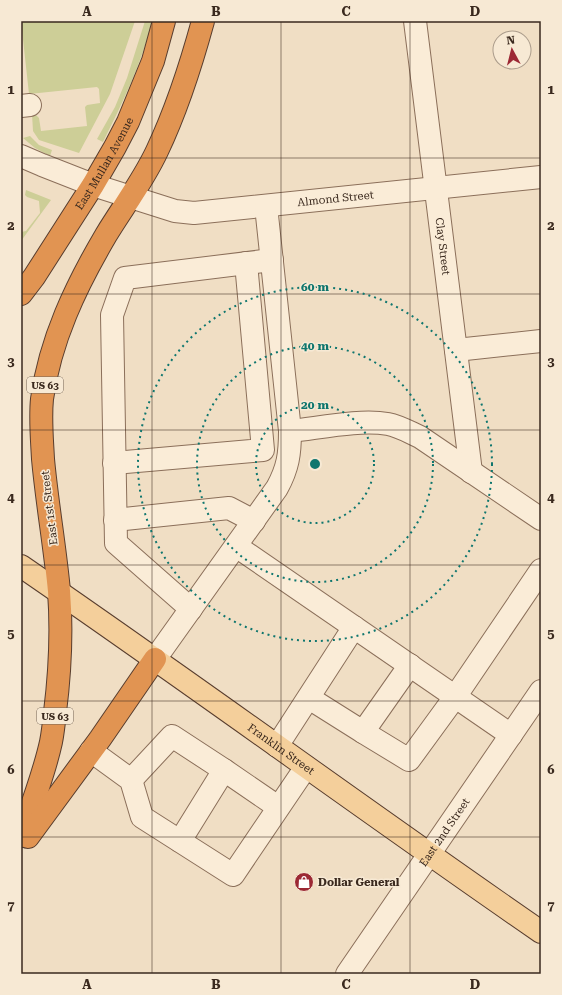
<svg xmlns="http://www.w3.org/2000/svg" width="562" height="995" font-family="'Roboto Serif',serif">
	<rect width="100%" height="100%" fill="#f0dec4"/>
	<path fill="#cdce97" d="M 21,21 L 135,21 L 110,94 L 79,153 L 39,140 L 33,131 L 32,114 L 35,114 L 39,118 L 41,131 L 87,126 L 85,107 L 87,105 L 100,103 L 99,89 L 97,87 L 29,94 Z
		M 145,21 L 152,21 C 142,63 122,104 103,142 L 97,139 L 115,107 L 127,78 Z
		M 30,136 L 39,145 L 52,150 L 50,156 L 35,148 L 23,138 Z
		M 26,190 L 51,200 L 21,241 L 21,232 L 26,231 L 40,213 L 39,201 L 27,197 L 25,195 Z"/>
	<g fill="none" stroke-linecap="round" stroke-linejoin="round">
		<defs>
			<g id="minor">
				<path id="s1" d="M 415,21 L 471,472"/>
				<path d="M 21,106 L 30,105"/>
				<path id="s2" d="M 21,156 L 42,165 L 93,185 L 175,211 L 194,213 L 541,177"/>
				<path d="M 456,350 L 541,341"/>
				<path d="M 290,431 C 319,428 360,419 388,424 C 399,426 409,432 420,437 L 541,519"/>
				<path d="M 114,463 L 263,450 L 246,263"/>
				<path d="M 115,520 L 229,508 L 254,521"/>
				<path d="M 236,546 L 511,735"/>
				<path d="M 191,609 L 116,543 L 112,315 L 125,278 L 272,260"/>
				<path d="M 155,659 L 277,488 C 288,468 290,454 290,431 L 266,206"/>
				<path d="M 309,698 L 363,732 L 410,665"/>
				<path d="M 363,732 L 409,760 L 455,697 L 541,570"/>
				<path d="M 277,746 L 354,627"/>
				<path d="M 91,751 L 131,780 L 142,817 L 233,875 L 306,767"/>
				<path d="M 224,770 L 278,807"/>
				<path d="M 131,780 L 172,736 L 224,770 L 180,841"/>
				<path id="s3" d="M 347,974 L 541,691"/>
			</g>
			<g id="major">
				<path id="s4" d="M 21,566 C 196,686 367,812 541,932"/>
			</g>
			<g id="highway">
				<path id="s5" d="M 21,294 L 34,277 L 93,185 L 115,147 L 128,122 L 153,61 L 164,21"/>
				<path d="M 21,836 C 32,805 44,774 51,742 C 53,732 54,722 55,712 C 60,672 62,631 59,591 C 55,547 47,503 43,459 C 42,439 40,419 42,399 C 50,340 76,286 106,235 C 123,207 143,181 157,151 C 177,109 191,65 203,21"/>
				<path d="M 28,837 L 100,739 L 155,659"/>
			</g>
		</defs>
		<use href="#minor" stroke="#8b6f5a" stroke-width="24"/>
		<use href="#major" stroke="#583d2e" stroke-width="24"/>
		<use href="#highway" stroke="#583d2e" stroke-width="24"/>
		<use href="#minor" stroke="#faecd7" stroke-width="22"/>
		<use href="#major" stroke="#f4cf9b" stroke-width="22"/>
		<use href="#highway" stroke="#e19452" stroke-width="22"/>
	</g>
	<path fill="none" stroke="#3a291e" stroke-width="1" stroke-opacity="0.55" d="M 152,21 L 152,974M 281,21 L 281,974M 410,21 L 410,974M 21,158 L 541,158M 21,294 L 541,294M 21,430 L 541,430M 21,565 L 541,565M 21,701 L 541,701M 21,837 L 541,837"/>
	<g fill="none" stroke="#0f766e" stroke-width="2" stroke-dasharray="2 4">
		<circle cx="315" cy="464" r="59"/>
		<circle cx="315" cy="464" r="118"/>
		<circle cx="315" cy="464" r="177"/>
	</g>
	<defs>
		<symbol id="shop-disc" viewBox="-11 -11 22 22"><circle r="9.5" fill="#9c2834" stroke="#f7e9d4"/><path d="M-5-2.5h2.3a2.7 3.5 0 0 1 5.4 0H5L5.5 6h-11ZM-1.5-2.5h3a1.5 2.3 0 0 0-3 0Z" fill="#fff"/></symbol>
	</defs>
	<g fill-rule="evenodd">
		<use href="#shop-disc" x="293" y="871" width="22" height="22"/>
	</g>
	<g text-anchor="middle" stroke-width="3" stroke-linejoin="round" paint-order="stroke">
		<g fill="#f7e9d4" stroke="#736355" stroke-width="1">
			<rect x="27" y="377" width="36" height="16" rx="3"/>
			<rect x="37" y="708" width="36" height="16" rx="3"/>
		</g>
		<g font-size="10" font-weight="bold" fill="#3a291e">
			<text x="45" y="389">US 63</text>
			<text x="55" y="720">US 63</text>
		</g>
		<g font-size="11" fill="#3a291e" stroke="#f7e9d4">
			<text dy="4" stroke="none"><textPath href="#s5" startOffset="155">East Mullan Avenue</textPath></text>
			<text dy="4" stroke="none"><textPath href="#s2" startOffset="325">Almond Street</textPath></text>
			<text dy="4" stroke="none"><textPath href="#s1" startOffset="227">Clay Street</textPath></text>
			<text transform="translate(49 508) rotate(-97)" y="4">East 1st Street</text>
			<text dy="4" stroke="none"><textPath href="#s4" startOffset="318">Franklin Street</textPath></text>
			<text dy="4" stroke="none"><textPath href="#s3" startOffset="172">East 2nd Street</textPath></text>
		</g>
		<g font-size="11" font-weight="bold" fill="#3a291e" stroke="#f7e9d4" text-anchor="start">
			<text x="318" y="886">Dollar General</text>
		</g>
	</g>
	<circle cx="315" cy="464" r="6" fill="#0f766e" stroke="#f7e9d4" stroke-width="2"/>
	<g font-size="12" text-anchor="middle" font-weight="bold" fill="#0f766e" stroke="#f7e9d4" stroke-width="3" stroke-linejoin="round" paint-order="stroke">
		<text x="315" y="291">60 m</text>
		<text x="315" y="350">40 m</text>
		<text x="315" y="409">20 m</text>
	</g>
	<rect width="562" height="995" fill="none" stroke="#f7e9d4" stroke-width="44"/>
	<g transform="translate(512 50) rotate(353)"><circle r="19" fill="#f7e9d4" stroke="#ab9c8b"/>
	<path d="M0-3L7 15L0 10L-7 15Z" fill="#9c2834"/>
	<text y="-6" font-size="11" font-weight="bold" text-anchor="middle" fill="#3a291e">N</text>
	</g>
	<rect x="22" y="22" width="518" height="951" fill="none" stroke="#3a291e" stroke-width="1.5"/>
	<g font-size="13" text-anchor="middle" font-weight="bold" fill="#3a291e">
		<text x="87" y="16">A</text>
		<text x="216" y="16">B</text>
		<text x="346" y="16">C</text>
		<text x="475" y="16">D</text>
		<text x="11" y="94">1</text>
		<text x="551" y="94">1</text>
		<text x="11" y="230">2</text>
		<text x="551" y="230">2</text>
		<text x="11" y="366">3</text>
		<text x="551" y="366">3</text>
		<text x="11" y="502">4</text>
		<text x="551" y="502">4</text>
		<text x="11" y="638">5</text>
		<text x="551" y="638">5</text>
		<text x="11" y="774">6</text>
		<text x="551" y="774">6</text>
		<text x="11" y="910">7</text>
		<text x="551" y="910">7</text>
		<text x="87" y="989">A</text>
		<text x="216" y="989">B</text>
		<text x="346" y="989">C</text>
		<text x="475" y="989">D</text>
	</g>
</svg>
